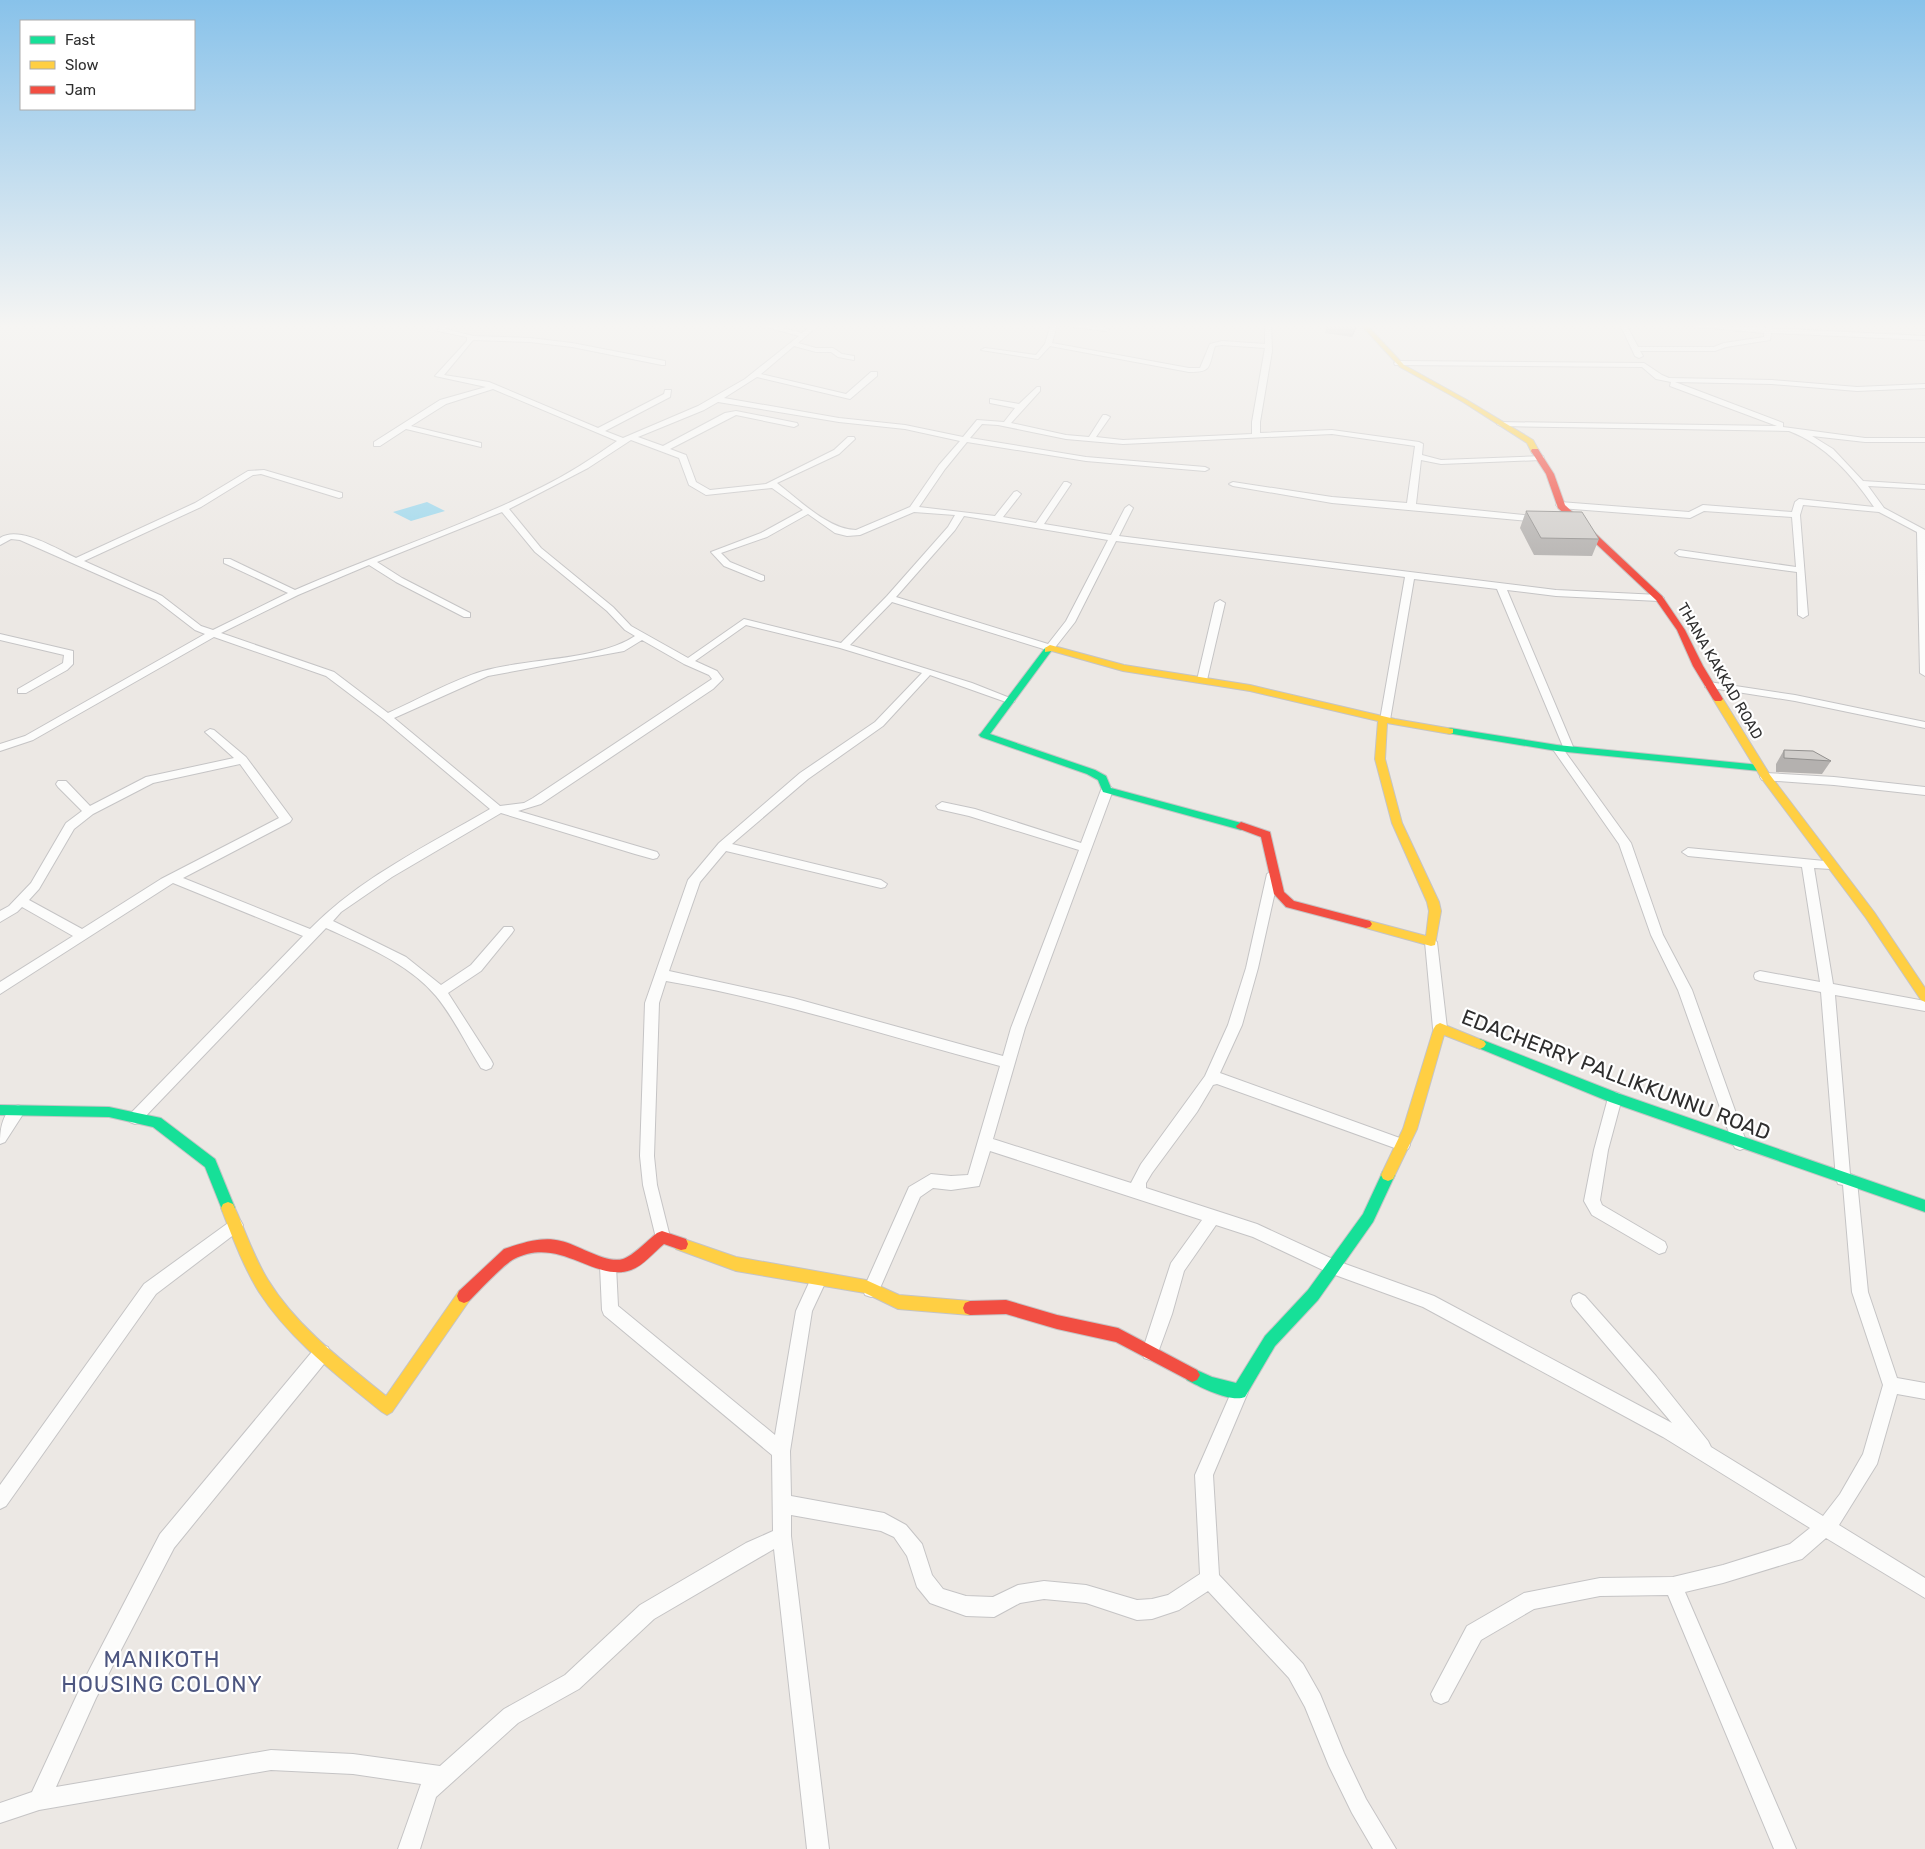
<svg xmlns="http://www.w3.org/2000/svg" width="1925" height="1849" font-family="Rubik,sans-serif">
	<rect width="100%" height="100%" fill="#ece8e4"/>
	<path fill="#99d6ec" d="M 427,502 L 445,511 L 411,521 L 393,512 Z"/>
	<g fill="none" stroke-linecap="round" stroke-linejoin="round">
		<defs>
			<path id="street" d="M 444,324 L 451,324 L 446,329 L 473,336 L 530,338 L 572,343 L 665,361 L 665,365 L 662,365 L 572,347 L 530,342 L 473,340 L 444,375 L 489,382 L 598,428 L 664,394 L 665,390 L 671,390 L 670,397 L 605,431 L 623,438 L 698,406 L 745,379 L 799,336 L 759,325 L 758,324 L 767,324 L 802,333 L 813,324 L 820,324 L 798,343 L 816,348 L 833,348 L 842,354 L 854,356 L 854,360 L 838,357 L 831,352 L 816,352 L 794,346 L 761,374 L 846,394 L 871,372 L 877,372 L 877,376 L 850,399 L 757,377 L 724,398 L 839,418 L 905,425 L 963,437 L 977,420 L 1004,422 L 1015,408 L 990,403 L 990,399 L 1019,404 L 1037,387 L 1040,387 L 1040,391 L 1011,423 L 1066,435 L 1089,437 L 1103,415 L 1106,415 L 1110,417 L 1096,437 L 1123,440 L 1252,434 L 1252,422 L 1265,348 L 1222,345 L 1215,346 C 1208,367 1213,372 1189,372 L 1050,346 L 1038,359 L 981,350 L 985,348 L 1036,355 L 1045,344 L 1051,324 L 1075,324 L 1109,329 L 1106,331 L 1057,325 L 1052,343 L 1189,368 L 1200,368 L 1210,344 L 1222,341 L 1265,344 L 1265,324 L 1271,324 L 1272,351 L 1260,422 L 1260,433 L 1332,430 L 1419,442 L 1423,444 L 1422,455 L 1441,460 L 1543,456 L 1544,458 L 1540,460 L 1441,464 L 1421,460 L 1416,504 L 1542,517 L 1543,519 L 1539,522 L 1332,503 L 1233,486 L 1229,484 L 1233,482 L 1332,497 L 1407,503 L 1415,446 L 1332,434 L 1123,444 L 1066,439 L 998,425 L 982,424 L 970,438 L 1086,457 L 1205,467 L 1209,469 L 1205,471 L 1086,461 L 967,442 L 945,469 L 919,507 L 995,516 L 1014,492 L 1017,491 L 1021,494 L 1003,517 L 1036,523 L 1064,482 L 1067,482 L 1071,484 L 1044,524 L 1111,535 L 1125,508 L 1129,505 L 1133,508 L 1119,536 L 1556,590 L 1659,595 L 1664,598 L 1659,601 L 1556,596 L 1507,590 L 1574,749 L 1569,752 L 1564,749 L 1497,589 L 1414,579 L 1390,720 L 1385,723 L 1380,720 L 1405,577 L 1116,541 L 1075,622 L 1053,650 L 1050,651 L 892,602 L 850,645 L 972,683 L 1015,700 L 1014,702 L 1006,702 L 930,675 L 883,726 L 808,779 L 732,844 L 881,880 L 887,884 L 885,887 L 881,888 L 726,851 L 700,882 L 669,971 L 793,998 L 1003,1056 L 1011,1028 L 1079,850 L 969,816 L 938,809 L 936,806 L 942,802 L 975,809 L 1081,843 L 1101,790 L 1107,786 L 1111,787 L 1113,790 L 1025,1028 L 993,1139 L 1131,1183 L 1141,1164 L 1205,1076 L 1228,1025 L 1246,968 L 1267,874 L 1273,870 L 1277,871 L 1279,874 L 1258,968 L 1242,1025 L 1220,1073 L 1408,1141 L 1410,1145 L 1408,1149 L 1403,1151 L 1217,1084 L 1213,1085 L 1197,1112 L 1152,1173 L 1146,1183 L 1146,1188 L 1257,1224 L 1337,1261 L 1434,1296 L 1672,1423 L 1573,1306 L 1571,1301 L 1573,1296 L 1579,1293 L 1585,1296 L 1656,1376 L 1708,1441 L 1711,1447 L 1823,1516 L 1840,1494 L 1863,1454 L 1883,1385 L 1852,1292 L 1843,1185 L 1838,1184 L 1836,1179 L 1821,992 L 1760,981 L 1755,979 L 1754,976 L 1755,973 L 1760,971 L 1820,982 L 1802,867 L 1688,856 L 1682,852 L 1688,848 L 1835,862 L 1837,865 L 1831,869 L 1814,868 L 1833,984 L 1925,1001 L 1925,1011 L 1835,995 L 1850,1174 L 1855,1176 L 1857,1181 L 1868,1292 L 1897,1378 L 1925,1383 L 1925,1399 L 1897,1394 L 1877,1464 L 1839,1525 L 1925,1578 L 1925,1598 L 1826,1538 L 1802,1559 L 1795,1561 L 1723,1583 L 1685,1592 L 1796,1849 L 1774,1849 L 1668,1595 L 1600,1596 L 1534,1609 L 1481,1640 L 1448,1701 L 1441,1704 L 1434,1701 L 1431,1694 L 1467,1626 L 1524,1593 L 1600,1578 L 1673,1577 L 1723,1565 L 1790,1544 L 1810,1528 L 1663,1437 L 1423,1307 L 1327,1272 L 1253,1237 L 1216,1225 L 1184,1271 L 1172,1314 L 1156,1358 L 1150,1360 L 1144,1358 L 1142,1352 L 1171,1263 L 1202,1220 L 990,1151 L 979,1186 L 951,1190 L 933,1188 L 920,1197 L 877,1295 L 871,1297 L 865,1295 L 863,1290 L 909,1187 L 931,1174 L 951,1176 L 968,1175 L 1000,1066 C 889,1037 780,1000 666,981 L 659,1003 L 654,1156 L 657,1185 L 670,1237 L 667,1242 L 662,1244 L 657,1242 L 643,1185 L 640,1156 L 645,1003 L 688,880 L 719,843 L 800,773 L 875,722 L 922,673 L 840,648 L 746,625 L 695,661 L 717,671 L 723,679 L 713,689 L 541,804 L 518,811 L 657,852 L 659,855 L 657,858 L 653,859 L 635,854 L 501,813 L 392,877 L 341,912 L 333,921 L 406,957 L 441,985 L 471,965 L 504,927 L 512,927 L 514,930 L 512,933 L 481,971 L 448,993 L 491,1060 L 493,1064 L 491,1068 L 486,1070 L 481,1068 C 466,1044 454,1018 436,996 C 408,963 365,946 326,928 L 140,1122 L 135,1124 L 130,1122 L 128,1118 L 130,1114 L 303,936 L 173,883 L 0,994 L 0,982 L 73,936 L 22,907 L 17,912 L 0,922 L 0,911 L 9,906 L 31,883 L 66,823 L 82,811 L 58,787 L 56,784 L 58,781 L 66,781 L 90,806 L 146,777 L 234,758 L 205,732 L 210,729 L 214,730 L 246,757 L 292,819 L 290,822 L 183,878 L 310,929 C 360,878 428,845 490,809 L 383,719 L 326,676 L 214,637 L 33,740 L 0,751 L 0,744 L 25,736 L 205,634 L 195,630 L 156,600 L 20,540 L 11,539 L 0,545 L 0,538 C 19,525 57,549 76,558 L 195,503 L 248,471 L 264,470 L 342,493 L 342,497 L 339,498 L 261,474 L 253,475 L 201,507 L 84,561 L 162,596 L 201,626 L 213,630 L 288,593 L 224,563 L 224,559 L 230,559 L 295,590 C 377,554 462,527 542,487 C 568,474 593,458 617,441 L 493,389 L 446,404 L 411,426 L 481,443 L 481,447 L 406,429 L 380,446 L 374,446 L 374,442 L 440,400 L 486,387 L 435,376 L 467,341 L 467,337 L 438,331 L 438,329 ZM 718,402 L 839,422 L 905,429 L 960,441 L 939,465 L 910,507 L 856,530 C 829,530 798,499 777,483 L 839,454 L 855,439 L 854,437 L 848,437 L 834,450 L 766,484 L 710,490 L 696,482 L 686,455 L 670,449 L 736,415 L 794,427 L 798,425 L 797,423 L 736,411 L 725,413 L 663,446 L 638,437 L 704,410 ZM 631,440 L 679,458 L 689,485 L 706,495 L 772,488 L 803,510 L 761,533 L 711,552 L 724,566 L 761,581 L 764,580 L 764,576 L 730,562 L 721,553 L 767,537 L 808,514 L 835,533 L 847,536 L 860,535 L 914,512 L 955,515 L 948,527 L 887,596 L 841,643 L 744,619 L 688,658 L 631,626 L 613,607 L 541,548 L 509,509 L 588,468 ZM 502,512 L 535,552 L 607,611 L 625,630 L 635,636 C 597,661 528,658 483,671 C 453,680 417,700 388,713 L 334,672 L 221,633 L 298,595 L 369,565 L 396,582 L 464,617 L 470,617 L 470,613 L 402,578 L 377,562 ZM 964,516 L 1108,540 L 1066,621 L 1048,644 L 896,597 L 955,530 ZM 642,640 L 684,664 L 709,675 L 712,679 L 533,798 L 524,803 L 500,806 L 394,718 L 488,676 L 624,651 ZM 240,764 L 279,818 L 161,879 L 82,929 L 29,900 L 39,889 L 74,829 L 93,814 L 153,783 Z
				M 1620,324 L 1626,324 L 1638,347 L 1714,347 L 1724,343 L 1764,337 L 1764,333 L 1689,326 L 1686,324 L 1925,336 L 1925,340 L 1771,333 L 1770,340 L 1726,347 L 1715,351 L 1640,351 L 1643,356 L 1639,358 L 1635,356 Z
				M 1398,361 L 1644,363 L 1662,375 L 1669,378 L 1772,380 L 1857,387 L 1925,384 L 1925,388 L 1857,391 L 1772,384 L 1675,382 L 1783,423 L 1783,427 L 1865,438 L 1925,438 L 1925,442 L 1865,442 L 1812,436 L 1833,449 L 1863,481 L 1925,485 L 1925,489 L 1868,486 L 1884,508 L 1925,530 L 1925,676 L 1920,673 L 1917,532 L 1879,512 L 1803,505 L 1800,515 L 1808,615 L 1803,618 L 1798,615 L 1797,572 L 1679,556 L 1675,553 L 1679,550 L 1796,567 L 1792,517 L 1704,511 L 1690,518 L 1560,508 L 1556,505 L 1560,502 L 1689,512 L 1703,505 L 1792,512 L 1795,502 L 1799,499 L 1874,507 C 1852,475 1826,445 1789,431 L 1501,426 L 1497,424 L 1498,422 L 1777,426 L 1670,386 L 1671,382 L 1656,379 L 1642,367 L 1395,365 L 1394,363 Z
				M 1220,600 L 1225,603 L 1207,680 L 1202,683 L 1197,680 L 1215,603 Z
				M 0,634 L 73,651 L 73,664 L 67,670 L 26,693 L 18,693 L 18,689 L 63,663 L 64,655 L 0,640 Z
				M 1709,682 L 1795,695 L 1925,722 L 1925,728 L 1795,701 L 1705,687 L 1705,683 Z
				M 1557,745 L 1561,746 L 1631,843 L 1663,935 L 1692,990 L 1747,1144 L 1745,1148 L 1740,1150 L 1735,1148 L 1733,1144 L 1678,990 L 1651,935 L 1619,844 L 1552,748 Z
				M 1766,773 L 1834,777 L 1925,787 L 1925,795 L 1834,785 L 1762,780 L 1760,777 Z
				M 1431,937 L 1437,942 L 1447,1028 L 1445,1032 L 1435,1032 L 1433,1028 L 1425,942 Z
				M 1615,1092 L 1620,1094 L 1622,1098 L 1608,1150 L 1600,1200 L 1602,1205 L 1665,1242 L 1667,1247 L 1665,1252 L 1659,1254 L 1592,1215 L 1584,1201 L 1594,1150 L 1608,1098 L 1610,1094 Z
				M 18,1105 L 23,1107 L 25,1111 L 5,1142 L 0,1144 C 0,1130 2,1110 18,1105 Z
				M 235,1218 L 240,1220 L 243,1225 L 240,1230 L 156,1294 L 6,1506 L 0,1509 L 0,1485 L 144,1284 Z
				M 608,1259 L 614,1261 L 616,1266 L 618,1306 L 775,1435 L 796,1311 L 813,1274 L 819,1272 L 825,1274 L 827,1279 L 812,1311 L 790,1451 L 791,1496 L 884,1513 L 906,1525 L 922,1544 L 932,1575 L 943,1589 L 966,1596 L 993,1597 L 1018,1585 L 1044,1581 L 1086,1585 L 1137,1600 L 1152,1599 L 1168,1595 L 1200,1574 L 1195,1475 L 1234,1386 L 1240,1384 L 1246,1386 L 1248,1392 L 1213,1475 L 1219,1575 L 1303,1664 L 1320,1694 L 1344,1753 L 1366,1799 L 1396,1849 L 1373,1849 L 1352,1813 L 1329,1766 L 1305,1707 L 1289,1678 L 1208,1591 L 1179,1610 L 1152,1619 L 1137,1620 L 1086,1603 L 1044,1599 L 1020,1603 L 994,1617 L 966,1616 L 930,1603 L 917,1587 L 907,1556 L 894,1537 L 881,1531 L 791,1515 L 791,1536 L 829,1849 L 807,1849 L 774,1549 L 654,1619 L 579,1689 L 518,1723 L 436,1797 L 420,1849 L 398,1849 L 421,1784 L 353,1774 L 271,1770 L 39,1810 L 0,1823 L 0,1803 L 32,1792 L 82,1684 L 160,1534 L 316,1347 L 322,1345 L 328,1347 L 330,1353 L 328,1359 L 174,1548 L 96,1698 L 56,1787 L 271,1750 L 353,1754 L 440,1766 L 504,1709 L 565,1675 L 640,1605 L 746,1543 L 773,1531 L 772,1455 L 604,1315 L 602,1310 L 600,1266 L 602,1261 Z"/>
			<path id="fast" d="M 1048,647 L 1052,650 L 990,734 L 1095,770 L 1106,776 L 1111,788 L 1245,824 L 1246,826 L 1245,828 L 1241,830 L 1103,792 L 1098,780 L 1087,774 L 981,737 L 979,735 L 981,733 L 1045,648 Z
				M 1450,728 L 1557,745 L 1760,765 L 1765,768 L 1760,771 L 1557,751 L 1447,733 L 1447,729 Z
				M 1480,1039 L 1620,1094 L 1925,1200 L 1925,1212 L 1610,1102 L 1476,1047 L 1474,1044 L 1476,1041 Z
				M 0,1105 L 109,1107 L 161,1118 L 215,1159 L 235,1208 L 233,1212 L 228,1214 L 223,1212 L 205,1167 L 153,1127 L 109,1117 L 0,1115 Z
				M 1388,1169 L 1393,1171 L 1395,1175 L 1373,1222 L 1318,1300 L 1275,1346 L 1245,1397 C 1231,1403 1200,1387 1187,1380 L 1184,1375 L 1187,1370 L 1192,1368 L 1212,1377 L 1236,1383 L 1265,1336 L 1308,1290 L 1363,1214 L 1383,1171 Z"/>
			<path id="slow" d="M 1360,324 L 1366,324 L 1404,365 L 1467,400 L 1533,440 L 1539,451 L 1538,453 L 1532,453 L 1527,443 L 1463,402 L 1400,367 Z
				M 1050,645 L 1124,665 L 1250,685 L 1395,719 L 1453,729 L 1453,733 L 1450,734 L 1387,723 L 1385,759 L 1402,823 L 1439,902 L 1441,911 L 1435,945 L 1431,946 L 1366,928 L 1360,924 L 1366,920 L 1426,936 L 1429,911 L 1427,902 L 1392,823 L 1375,759 L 1378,721 L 1250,691 L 1123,671 L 1052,651 L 1045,652 L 1045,648 Z
				M 1718,696 L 1723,699 L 1770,775 L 1874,912 L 1925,988 L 1925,1002 L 1921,1000 L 1866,918 L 1762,779 L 1713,699 Z
				M 1440,1023 L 1484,1041 L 1486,1044 L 1484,1047 L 1480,1049 L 1444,1035 L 1417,1129 L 1393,1179 L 1388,1181 L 1383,1179 L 1381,1175 L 1403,1129 L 1434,1028 L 1436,1025 Z
				M 228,1202 L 233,1204 C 245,1229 253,1256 268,1280 C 297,1327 344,1362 386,1396 L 459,1291 L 464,1289 L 469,1291 L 471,1296 L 469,1301 L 392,1412 L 387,1415 L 382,1412 C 338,1376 290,1340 259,1292 C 243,1266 232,1236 221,1208 L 223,1204 Z
				M 681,1238 L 736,1257 L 866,1280 L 899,1295 L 970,1301 L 975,1303 L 977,1308 L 975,1313 L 970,1315 L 898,1309 L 865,1293 L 736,1271 L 676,1249 L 674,1244 L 676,1239 Z"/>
			<path id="jam" d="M 1532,449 L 1538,449 L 1554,474 L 1565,505 L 1662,596 L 1685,630 L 1703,666 L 1723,699 L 1721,701 L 1715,701 L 1713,699 L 1693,666 L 1677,630 L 1656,600 L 1558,508 L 1546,474 L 1531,451 Z
				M 1241,822 L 1270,832 L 1284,892 L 1294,901 L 1370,921 L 1372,924 L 1370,927 L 1366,928 L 1286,907 L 1274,894 L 1261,837 L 1237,828 L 1236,826 Z
				M 662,1231 L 686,1239 L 688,1244 L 686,1249 L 681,1250 L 664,1244 C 654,1252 643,1266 631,1270 C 595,1283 560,1235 514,1259 C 503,1265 479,1291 469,1301 L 464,1303 L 459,1301 L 457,1296 L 459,1291 L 504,1249 C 522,1243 542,1236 561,1241 C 579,1245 606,1264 623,1259 C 633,1256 648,1240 657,1233 Z
				M 1006,1300 L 1057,1315 L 1118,1328 L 1197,1370 L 1200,1375 L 1197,1380 L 1192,1382 L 1116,1342 L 1057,1329 L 1006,1314 L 970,1315 L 965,1313 L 963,1308 L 965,1303 L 970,1301 Z"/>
		</defs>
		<use href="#street" stroke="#c5c4c5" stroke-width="2"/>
		<use href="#fast" stroke="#c5c4c5" stroke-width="2"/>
		<use href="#slow" stroke="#c5c4c5" stroke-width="2"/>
		<use href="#jam" stroke="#c5c4c5" stroke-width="2"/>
		<use href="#street" fill="#fcfcfb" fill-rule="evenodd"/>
		<use href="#fast" fill="#16e098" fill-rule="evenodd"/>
		<use href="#slow" fill="#ffcf43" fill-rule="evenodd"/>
		<use href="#jam" fill="#f24e42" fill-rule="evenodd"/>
	</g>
	<path fill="#b4b1af" d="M 1327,324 L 1358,324 L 1352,337 L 1325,333 Z
		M 1526,511 L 1599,539 L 1592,556 L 1534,555 L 1520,528 Z
		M 1784,750 L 1831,761 L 1822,774 L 1776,772 L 1776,764 Z"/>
	<path fill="#92908e" d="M 1356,324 L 1358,324 L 1357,327 L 1352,337 Z"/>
	<path fill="#d1cecb" stroke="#92908e" d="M 1337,324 L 1356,324 L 1355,326 Z
		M 1526,511 L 1582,512 L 1599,539 L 1541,538 Z
		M 1784,750 L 1813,751 L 1831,761 L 1784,758 Z"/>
	<linearGradient id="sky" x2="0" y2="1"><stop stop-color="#88c2ea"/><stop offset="0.56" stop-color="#f6f5f3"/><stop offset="1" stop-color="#f6f5f3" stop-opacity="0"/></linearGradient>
	<rect width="1925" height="582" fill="url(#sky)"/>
	<g text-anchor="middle" stroke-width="4.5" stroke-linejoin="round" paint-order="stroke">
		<g font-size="15" fill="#2e2e2e" stroke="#fff">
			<text transform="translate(1720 671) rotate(60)" y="5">THANA KAKKAD ROAD</text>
		</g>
		<g font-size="21" fill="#2e2e2e" stroke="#fff">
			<text transform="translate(1616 1075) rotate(21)" y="7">EDACHERRY PALLIKKUNNU ROAD</text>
		</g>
		<g font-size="22" letter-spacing="1" fill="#4d5680" stroke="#fff">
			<text x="162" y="1667">MANIKOTH<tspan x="162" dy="25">HOUSING COLONY</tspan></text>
		</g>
	</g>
	<rect x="20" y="20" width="175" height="90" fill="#ffffff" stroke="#ababab"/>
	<rect x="30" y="36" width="25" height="8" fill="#16e098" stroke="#ababab"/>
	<text x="65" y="45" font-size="15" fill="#2e2e2e">Fast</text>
	<rect x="30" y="61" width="25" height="8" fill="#ffcf43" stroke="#ababab"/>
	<text x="65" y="70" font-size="15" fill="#2e2e2e">Slow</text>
	<rect x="30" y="86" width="25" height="8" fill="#f24e42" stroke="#ababab"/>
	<text x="65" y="95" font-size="15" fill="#2e2e2e">Jam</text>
</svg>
